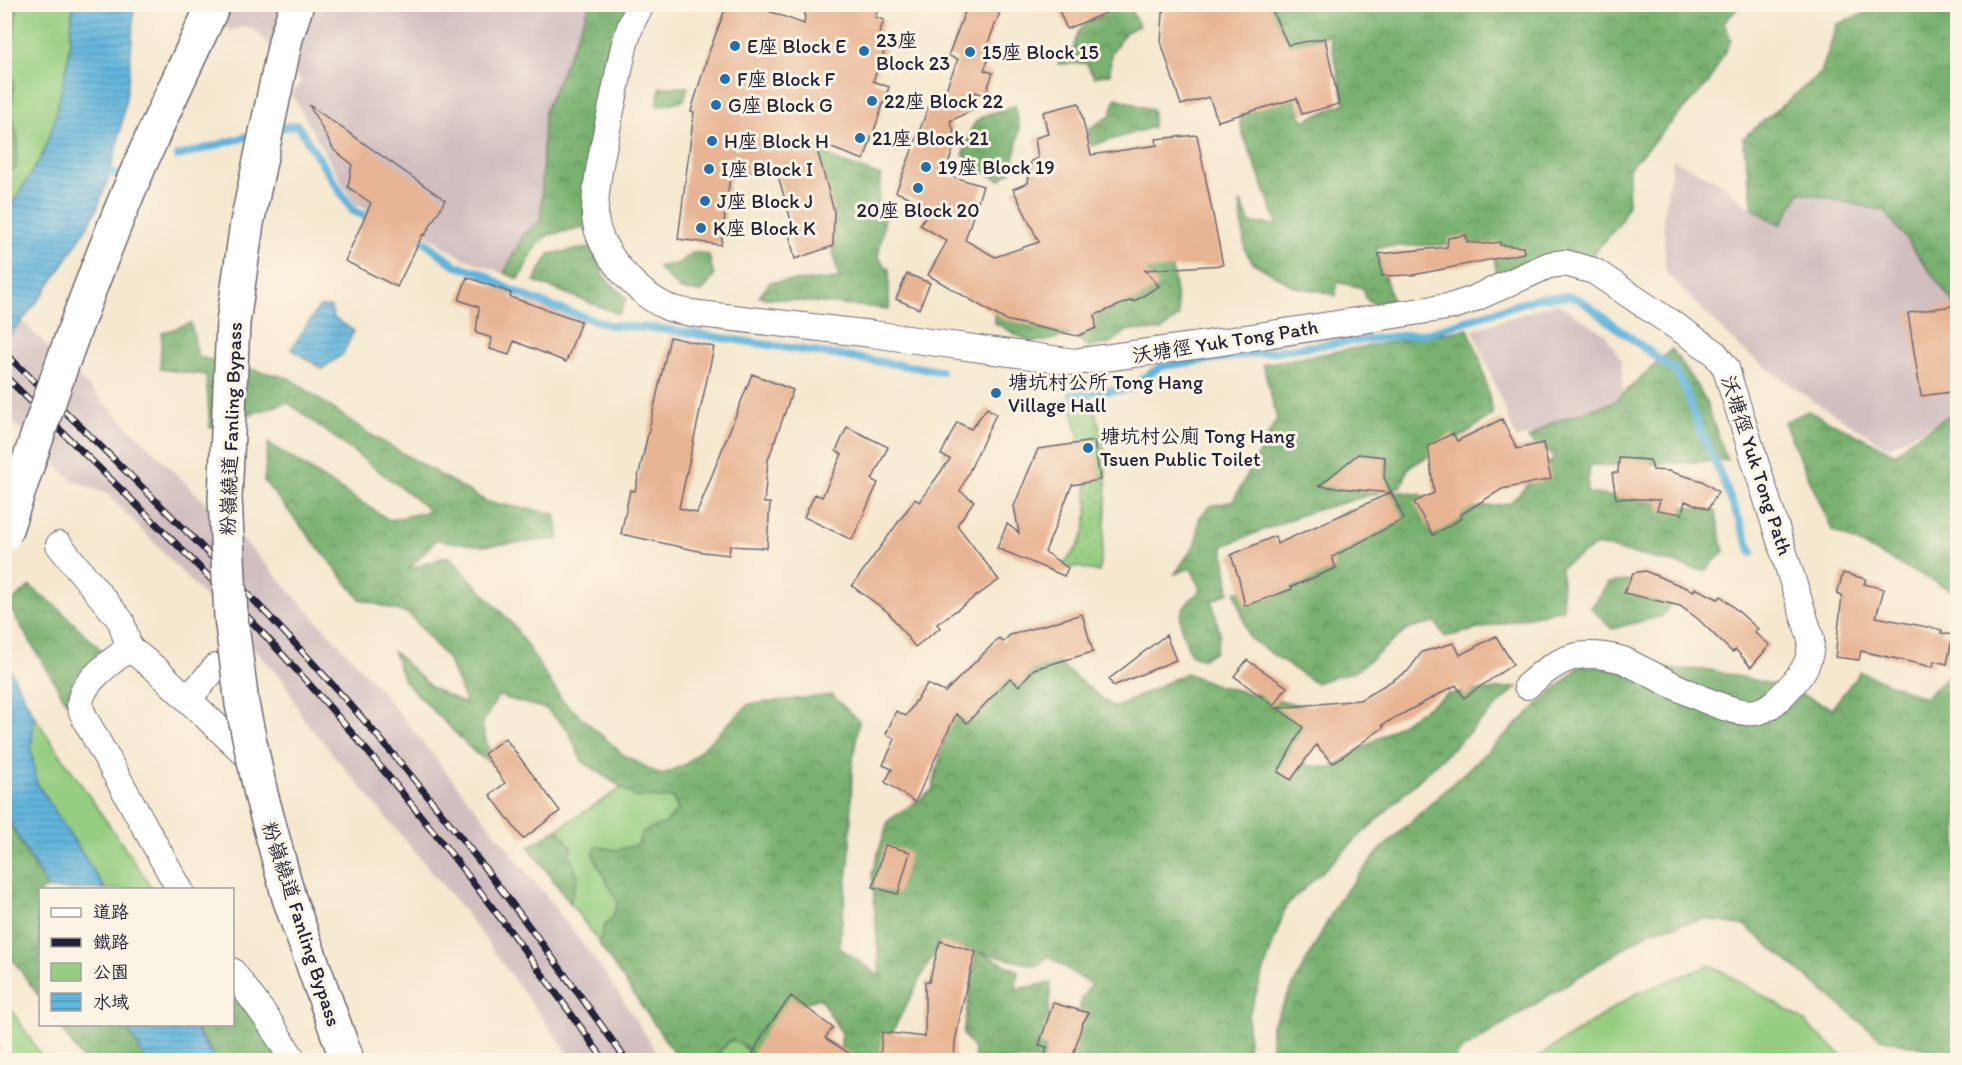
<svg xmlns="http://www.w3.org/2000/svg" width="1962" height="1065" font-family="Itim,'LXGW WenKai TC',sans-serif">
	<defs>
		<pattern id="forest-crowns" width="20" height="18" patternUnits="userSpaceOnUse" patternTransform="scale(1.5)"><rect width="20" height="18" fill="#78b16f"/><path d="M2 6a3 3 0 1 1 6 0M12 15a3 3 0 1 1 6 0" fill="none" stroke="#62905c"/></pattern>
		<pattern id="park-dots" width="8" height="8" patternUnits="userSpaceOnUse" patternTransform="scale(1.5)"><rect width="8" height="8" fill="#96ce81"/><path d="M2 2h.1M6 6h.1" fill="none" stroke="#81b170" stroke-width="1.8" stroke-linecap="round"/></pattern>
		<pattern id="water-rules" width="6" height="5" patternUnits="userSpaceOnUse" patternTransform="scale(1.5)"><rect width="6" height="5" fill="#62b5dd"/><path d="M0 2.5h6" fill="none" stroke="#5093b4"/></pattern>
	</defs>
	<rect width="100%" height="100%" fill="#fcf5e5"/>
	<filter id="ink" filterUnits="userSpaceOnUse"><feTurbulence type="fractalNoise" baseFrequency=".0167" numOctaves="2"/><feDisplacementMap in="SourceGraphic" scale="12" xChannelSelector="R" yChannelSelector="G"/><feConvolveMatrix kernelMatrix="1 2 1 2 8 2 1 2 1" color-interpolation-filters="sRGB"/></filter>
	<filter id="wash" filterUnits="userSpaceOnUse"><feTurbulence type="fractalNoise" baseFrequency=".008" numOctaves="4" result="noise"/><feDisplacementMap in="SourceGraphic" scale="24" xChannelSelector="R" yChannelSelector="G"/><feGaussianBlur stdDeviation="1.35" result="paint"/><feColorMatrix in="noise" values="0 0 0 0 0 0 0 0 0 0 0 0 0 0 0 0 0 1.4 0 .05"/><feComposite in="paint" operator="in"/></filter>
	<g filter="url(#wash)">
		<rect width="100%" height="100%" fill="#f5e8cf"/>
		<path fill="#d1bfbf" d="M 218,5 L 590,5 L 544,113 L 560,221 L 523,235 L 504,273 L 463,258 L 416,229 L 354,204 L 291,93 L 302,82 L 257,32 L 246,26 L 229,31 Z
			M 1673,159 L 1724,185 L 1746,205 L 1774,215 L 1807,183 L 1957,198 L 1957,411 L 1888,447 L 1810,399 L 1743,350 L 1666,273 L 1663,218 Z
			M 1557,303 L 1605,334 L 1621,360 L 1624,402 L 1614,421 L 1516,438 L 1473,330 Z
			M 4,310 L 22,321 L 248,545 L 383,693 L 553,905 L 606,975 L 662,1060 L 573,1060 L 462,908 L 302,717 L 284,681 L 108,494 L 73,481 L 5,415 Z"/>
		<path fill="#96ce81" stroke="#5c785e" stroke-width="1.5" d="M 5,5 L 73,5 C 69,53 64,108 43,153 C 33,175 18,195 5,215 Z
			M 34,716 L 151,886 L 153,889 L 105,889 L 36,782 L 31,749 Z
			M 622,788 L 636,797 L 672,797 L 685,827 L 606,952 L 529,847 Z
			M 1711,965 L 1799,1017 L 1847,1060 L 1533,1060 L 1635,994 Z
			M 5,1000 L 44,1060 L 11,1060 L 5,1050 Z
			M 732,1038 L 746,1049 L 755,1060 L 713,1060 Z"/>
		<path fill="url(#forest-crowns)" stroke="#4d6a55" stroke-width="1.5" d="M 4,5 L 18,5 L 9,64 L 14,83 L 11,108 L 18,139 L 16,168 L 5,173 Z
			M 590,5 L 632,5 L 587,227 L 548,235 L 536,246 L 519,279 L 504,273 L 523,235 L 541,220 L 544,113 Z
			M 1099,5 L 1131,5 L 1130,8 L 1139,26 L 1126,32 L 1111,53 L 1110,74 L 1094,77 L 1086,63 L 1058,64 L 1063,52 L 1073,50 C 1078,27 1081,25 1102,15 Z
			M 1205,5 L 1741,5 L 1724,23 L 1731,40 L 1709,82 L 1629,168 L 1628,205 L 1620,223 L 1592,256 L 1573,257 L 1497,274 L 1491,243 L 1376,247 L 1392,300 L 1376,305 L 1365,298 L 1363,288 L 1337,282 L 1336,296 L 1325,292 L 1295,287 L 1253,263 L 1245,250 L 1240,201 L 1250,223 L 1278,225 L 1243,134 L 1238,111 L 1278,81 L 1295,100 L 1303,121 L 1345,103 L 1329,35 L 1217,64 Z
			M 1887,5 L 1957,5 L 1957,308 L 1885,211 L 1800,192 L 1781,225 L 1753,209 L 1743,138 L 1821,73 L 1837,24 Z
			M 660,87 L 688,87 L 684,100 L 657,106 Z
			M 1116,98 L 1153,110 L 1153,127 L 1091,146 L 1088,129 L 1110,116 Z
			M 1015,106 L 1020,129 L 1012,170 L 1000,180 L 978,169 L 963,154 C 974,114 977,117 1015,106 Z
			M 789,132 L 828,151 L 831,158 L 881,176 L 877,215 L 885,218 L 878,257 L 889,270 L 889,309 L 759,297 L 770,282 L 839,279 L 833,251 L 834,211 Z
			M 594,247 L 603,276 L 627,298 L 619,314 L 534,281 L 549,254 Z
			M 694,252 L 709,255 L 714,276 L 702,292 L 681,290 L 657,267 L 677,264 Z
			M 1171,257 L 1179,316 L 1161,331 L 1129,330 L 1109,344 L 1086,347 L 1075,334 C 1060,336 1043,345 1028,340 C 1016,337 1006,327 994,323 L 994,297 Z
			M 191,323 L 198,357 L 289,378 L 371,435 L 487,502 L 555,514 L 559,539 L 483,546 L 436,540 L 409,569 L 449,556 L 514,626 L 562,700 L 625,756 L 661,775 L 686,764 L 749,704 L 832,695 L 859,721 L 852,768 L 850,853 L 839,947 L 880,976 L 872,873 L 888,821 L 932,790 L 955,695 L 1042,650 L 1114,708 L 1186,673 L 1219,686 L 1305,706 L 1306,765 L 1331,768 L 1448,694 L 1517,687 L 1286,906 L 1248,1017 L 1248,1060 L 1067,1060 L 1082,998 L 1091,985 L 1048,956 L 1037,966 L 979,952 L 1018,971 L 1016,989 L 1051,983 L 1044,1060 L 975,1060 L 974,1049 L 963,1034 L 976,952 L 940,942 L 877,1060 L 841,1060 L 841,1032 L 820,998 L 780,1011 L 783,1060 L 754,1060 L 749,1050 L 732,1039 L 712,1059 L 712,1060 L 679,1060 L 599,944 L 604,926 L 613,916 L 618,903 L 593,855 L 596,846 L 616,850 L 637,845 L 643,831 L 666,823 L 678,809 L 674,798 L 636,797 L 582,761 L 568,730 L 546,709 L 498,696 L 482,725 L 492,763 L 475,753 L 404,681 L 393,651 L 432,688 L 466,704 L 449,661 L 409,614 L 360,599 L 264,481 L 268,443 L 389,520 L 430,511 L 408,493 L 287,402 L 210,428 L 206,375 L 160,369 L 162,333 Z
			M 1468,329 L 1481,362 L 1493,414 L 1465,434 L 1408,468 L 1402,486 L 1306,513 L 1223,546 L 1229,592 L 1212,601 L 1220,634 L 1215,652 L 1201,659 L 1190,654 C 1179,621 1172,614 1201,590 L 1191,568 L 1175,574 L 1197,541 L 1199,518 L 1210,506 L 1233,501 L 1277,419 L 1263,364 Z
			M 1672,349 L 1704,397 L 1727,460 L 1642,465 L 1590,465 L 1587,493 L 1715,511 L 1724,551 L 1705,571 L 1597,545 L 1561,567 L 1563,609 L 1445,637 L 1435,622 L 1407,630 L 1356,671 L 1315,683 L 1249,638 L 1235,592 L 1327,563 L 1329,522 L 1349,509 L 1365,535 L 1392,490 L 1422,495 L 1453,511 L 1510,503 L 1555,457 L 1528,439 L 1553,422 L 1614,402 Z
			M 1957,410 L 1957,593 L 1832,530 L 1784,422 L 1808,411 L 1896,454 L 1908,441 Z
			M 1648,579 L 1678,594 L 1662,616 L 1612,629 L 1591,608 L 1608,583 Z
			M 30,586 L 57,607 L 103,652 C 82,668 72,676 67,703 L 8,605 Z
			M 1580,666 L 1710,670 L 1784,687 L 1832,708 L 1860,672 L 1925,698 L 1957,668 L 1957,1056 L 1880,1038 L 1745,926 L 1705,919 L 1651,931 L 1459,1052 L 1455,1060 L 1271,1060 L 1271,1027 L 1340,898 L 1380,850 Z
			M 4,814 L 48,889 L 40,890 L 40,998 L 5,949 Z
			M 557,829 L 572,847 L 569,854 L 578,876 L 570,903 L 529,847 Z
			M 233,980 L 295,1060 L 217,1060 L 193,1025 L 232,1024 Z
			M 59,1025 L 125,1025 L 146,1060 L 83,1060 Z"/>
		<path fill="url(#park-dots)" stroke="#5c785e" stroke-width="1.5" d="M 1090,396 C 1095,411 1100,426 1103,441 C 1110,484 1106,529 1099,572 L 1078,567 L 1058,569 C 1068,559 1078,549 1083,535 C 1096,498 1078,437 1070,400 Z"/>
		<path fill="url(#water-rules)" stroke="#426c8c" stroke-width="1.5" d="M 73,5 L 134,5 C 131,72 124,142 98,206 C 92,221 82,235 73,249 C 53,282 31,312 5,340 L 5,215 L 29,177 L 44,152 L 53,125 L 68,62 Z
			M 319,307 L 331,307 L 333,317 L 354,331 L 343,354 L 322,369 L 291,349 Z
			M 4,658 L 34,716 L 31,749 L 36,782 L 105,889 L 48,889 L 5,814 Z
			M 125,1025 L 192,1025 L 215,1060 L 146,1060 Z"/>
		<g fill="none" stroke-linecap="round" stroke-linejoin="round">
			<path stroke="#62b5dd" stroke-width="8" d="M 275,129 L 297,125 L 353,211 L 375,220
				M 178,156 L 260,133
				M 100,171 L 123,175
				M 412,235 L 424,241 L 456,266 L 480,272 L 506,288 L 550,306 L 610,325 L 663,329 L 941,371
				M 1071,394 L 1129,389 L 1161,366 L 1343,342 L 1428,333 L 1537,298 L 1569,296 L 1579,299 L 1675,371 L 1686,391 L 1697,424 L 1723,480 L 1752,553
				M 1958,424 L 1950,431 L 1950,455 L 1958,472"/>
		</g>
		<g id="blocks">
			<path fill="#e8b594" d="M 727,4 L 749,4 L 804,24 L 806,4 L 880,4 L 875,17 L 884,20 L 876,42 L 886,47 L 873,81 L 889,87 L 864,160 L 815,142 L 834,211 L 833,246 L 795,259 L 787,225 L 792,224 L 775,165 L 730,177 L 721,245 L 678,239 L 694,112 L 691,111 L 709,52 Z
				M 968,4 L 1003,4 L 987,46 L 993,48 L 984,70 L 993,73 L 985,95 L 975,92 L 969,109 L 973,110 L 950,121 L 957,140 L 944,174 L 983,186 L 965,240 L 995,257 L 1039,242 L 1013,189 L 1028,183 L 1031,161 L 1038,158 L 1035,138 L 1048,134 L 1043,112 L 1079,103 L 1091,155 L 1157,145 L 1156,139 L 1197,135 L 1223,265 L 1145,270 L 1159,286 L 1133,302 L 1132,300 L 1095,315 L 1096,328 L 1078,336 L 1005,320 L 928,275 L 947,241 L 920,225 L 931,206 L 896,192 L 933,95 L 942,99 L 958,59 L 948,56 Z
				M 1056,4 L 1125,4 L 1125,5 L 1067,29 Z
				M 1169,4 L 1269,4 L 1288,45 L 1325,38 L 1339,104 L 1302,114 L 1297,98 L 1218,121 L 1209,97 L 1181,105 L 1161,42 L 1163,13 Z
				M 309,105 L 445,200 L 425,235 L 423,234 L 397,287 L 345,261 L 371,203 L 348,187 L 352,164 L 334,150 Z
				M 1466,235 L 1467,242 L 1484,244 L 1500,242 L 1500,245 L 1523,247 L 1524,253 L 1413,275 L 1382,276 L 1379,254 L 1447,247 L 1448,238 Z
				M 907,274 L 930,283 L 919,309 L 896,299 Z
				M 467,277 L 511,293 L 510,297 L 581,321 L 566,362 L 514,341 L 509,355 L 490,349 L 492,338 L 476,333 L 479,307 L 459,300 Z
				M 1958,305 L 1958,391 L 1921,396 L 1908,313 Z
				M 670,337 L 714,347 L 679,508 L 697,513 L 752,374 L 793,390 L 768,460 L 764,503 L 770,503 L 767,548 L 730,546 L 729,555 L 703,552 L 621,534 L 630,490 L 635,491 Z
				M 987,408 L 996,414 L 960,491 L 974,501 L 957,525 L 999,580 L 937,624 L 940,628 L 915,647 L 888,612 L 852,586 L 915,499 L 919,502 L 950,459 L 941,455 L 957,422 L 971,429 Z
				M 1502,419 L 1517,449 L 1543,443 L 1551,479 L 1502,489 L 1460,515 L 1462,518 L 1433,535 L 1414,502 L 1434,493 L 1428,446 L 1453,433 L 1457,441 Z
				M 847,427 L 888,447 L 872,480 L 878,483 L 852,540 L 804,517 L 815,494 L 822,497 L 842,454 L 836,451 Z
				M 1094,441 L 1100,480 L 1072,485 L 1045,552 L 1068,568 L 1064,576 L 997,548 L 1007,524 L 1019,533 L 1014,506 L 1038,449 Z
				M 1358,454 L 1385,457 L 1384,477 L 1404,519 L 1332,557 L 1336,568 L 1291,587 L 1292,589 L 1245,606 L 1239,579 L 1231,555 L 1275,536 L 1277,544 L 1390,493 L 1319,486 Z
				M 1619,458 L 1650,460 L 1653,470 L 1668,471 L 1702,481 L 1718,492 L 1708,509 L 1685,501 L 1682,514 L 1657,510 L 1660,500 L 1616,498 L 1612,473 L 1618,473 Z
				M 1645,571 L 1694,591 L 1695,588 L 1718,599 L 1721,596 L 1758,629 L 1754,632 L 1770,645 L 1751,667 L 1736,650 L 1732,652 L 1698,619 L 1680,606 L 1624,593 L 1633,573 Z
				M 1843,573 L 1866,579 L 1864,584 L 1884,589 L 1876,617 L 1942,630 L 1941,633 L 1953,635 L 1947,664 L 1934,661 L 1933,667 L 1861,651 L 1859,660 L 1835,657 L 1842,596 L 1837,594 Z
				M 1082,614 L 1093,652 L 1034,669 L 1019,686 L 1010,678 L 967,723 L 956,714 L 915,802 L 885,782 L 892,769 L 883,765 L 895,739 L 886,734 L 896,711 L 906,716 L 927,684 L 945,692 L 999,638 L 1003,642 L 1010,635 Z
				M 1166,635 L 1176,660 L 1113,686 L 1109,679 Z
				M 1496,636 L 1513,664 L 1464,698 L 1456,685 L 1382,725 L 1384,727 L 1333,763 L 1316,745 L 1291,780 L 1278,772 L 1303,727 L 1277,708 L 1360,700 L 1408,671 L 1422,652 L 1454,643 L 1460,655 Z
				M 1247,660 L 1287,687 L 1274,706 L 1234,676 Z
				M 505,738 L 560,811 L 523,839 L 490,795 L 505,783 L 484,754 Z
				M 885,845 L 910,852 L 898,894 L 873,887 Z
				M 940,941 L 976,952 L 965,992 L 955,1042 L 954,1060 L 880,1060 L 882,1032 L 925,1037 L 925,981 L 929,982 Z
				M 791,996 L 833,1028 L 825,1038 L 860,1060 L 749,1060 L 765,1031 Z
				M 1053,1003 L 1089,1013 L 1082,1024 L 1072,1060 L 1044,1060 L 1047,1047 L 1039,1045 Z"/>
		</g>
	</g>
	<g filter="url(#ink)">
		<use href="#blocks" fill-opacity="0" stroke="#6c676f" stroke-width="1.5"/>
		<g fill="none" stroke-linecap="round" stroke-linejoin="round">
			<defs>
				<path id="street" d="M 642,4 C 623,31 620,70 613,101 C 606,135 596,175 595,210 C 593,246 634,291 665,306 C 672,310 683,311 691,313 L 872,334 L 1074,362 L 1208,344 L 1453,306 L 1471,300 L 1549,265 L 1565,263 L 1594,271 L 1714,352 L 1726,368 L 1729,379 L 1811,639 C 1811,661 1804,672 1789,688 C 1780,698 1770,709 1756,712 C 1728,718 1651,673 1623,660 C 1579,648 1560,657 1527,686
					M 59,545 L 121,621 L 129,648
					M 188,699 L 216,667
					M 180,890 L 85,719 C 83,715 81,710 80,705 C 80,682 113,661 129,648 L 157,670 L 255,763 L 257,766
					M 232,971 L 268,1020 L 293,1060"/>
			</defs>
			<use href="#street" stroke="#6c676f" stroke-width="28"/>
			<use href="#street" stroke="#fff" stroke-width="26"/>
			<defs>
				<path id="rail" d="M 4,352 C 133,478 264,603 381,740 C 468,842 549,951 626,1060
					M 4,375 C 101,471 201,564 292,665 C 405,789 507,923 604,1060"/>
			</defs>
			<use href="#rail" stroke="#22223b" stroke-width="7"/>
			<use href="#rail" stroke="#fcf5e5" stroke-width="4.5" stroke-dasharray="14" stroke-linecap="butt"/>
			<defs>
				<path id="highway-bridge" d="M 297,4 L 286,38 L 247,223 L 233,323 L 225,498 L 231,617 L 242,704 L 261,794 L 289,898 L 347,1060
					M 4,535 C 37,437 69,339 108,242 C 139,162 177,83 214,4"/>
			</defs>
			<use href="#highway-bridge" stroke="#6c676f" stroke-width="36" stroke-linecap="butt"/>
			<use href="#highway-bridge" stroke="#fff" stroke-width="33"/>
		</g>
	</g>
	<g fill="#1f6fb2" stroke="#fcf5e5" stroke-width="2">
		<circle cx="735" cy="46" r="6"/>
		<circle cx="864" cy="51" r="6"/>
		<circle cx="970" cy="52" r="6"/>
		<circle cx="725" cy="79" r="6"/>
		<circle cx="872" cy="101" r="6"/>
		<circle cx="716" cy="105" r="6"/>
		<circle cx="860" cy="138" r="6"/>
		<circle cx="712" cy="141" r="6"/>
		<circle cx="926" cy="167" r="6"/>
		<circle cx="709" cy="169" r="6"/>
		<circle cx="918" cy="188" r="6"/>
		<circle cx="705" cy="201" r="6"/>
		<circle cx="701" cy="228" r="6"/>
		<circle cx="996" cy="393" r="6"/>
		<circle cx="1088" cy="448" r="6"/>
	</g>
	<g text-anchor="middle" stroke-width="6" stroke-linejoin="round" paint-order="stroke">
		<g font-size="20" fill="#22223b" stroke="#fcf5e5" text-anchor="start">
			<text x="876" y="47">23座<tspan x="876" dy="23">Block 23</tspan></text>
			<text x="747" y="53">E座 Block E</text>
			<text x="982" y="59">15座 Block 15</text>
			<text x="737" y="86">F座 Block F</text>
			<text x="884" y="108">22座 Block 22</text>
			<text x="728" y="112">G座 Block G</text>
			<text x="872" y="145">21座 Block 21</text>
			<text x="724" y="148">H座 Block H</text>
			<text x="938" y="174">19座 Block 19</text>
			<text x="721" y="176">I座 Block I</text>
			<text x="717" y="208">J座 Block J</text>
			<text x="918" y="217" text-anchor="middle">20座 Block 20</text>
			<text x="713" y="235">K座 Block K</text>
			<text x="1008" y="389">塘坑村公所 Tong Hang<tspan x="1008" dy="23">Village Hall</tspan></text>
			<text x="1100" y="443">塘坑村公廁 Tong Hang<tspan x="1100" dy="23">Tsuen Public Toilet</tspan></text>
		</g>
		<g font-size="20" fill="#22223b" stroke="#fcf5e5">
			<text transform="translate(1225 341) rotate(-9)" y="7">沃塘徑 Yuk Tong Path</text>
			<text transform="translate(231 429) rotate(-88)" y="7">粉嶺繞道 Fanling Bypass</text>
			<text transform="translate(1757 465) rotate(72)" y="7">沃塘徑 Yuk Tong Path</text>
			<text transform="translate(302 924) rotate(72)" y="7">粉嶺繞道 Fanling Bypass</text>
		</g>
	</g>
	<rect width="1962" height="1065" fill="none" stroke="#fcf5e5" stroke-width="24"/>
	<rect x="39" y="888" width="195" height="138" fill="#fcf5e5" stroke="#a5a1a1" stroke-width="1.5"/>
	<rect x="51" y="908" width="30" height="9" fill="#ffffff" stroke="#a5a1a1" stroke-width="1.5"/>
	<text x="93" y="918" font-size="18" fill="#22223b">道路</text>
	<rect x="51" y="938" width="30" height="9" fill="#22223b" stroke="#a5a1a1" stroke-width="1.5"/>
	<text x="93" y="948" font-size="18" fill="#22223b">鐵路</text>
	<rect x="51" y="963" width="30" height="18" fill="#96ce81" stroke="#a5a1a1" stroke-width="1.5"/>
	<text x="93" y="978" font-size="18" fill="#22223b">公園</text>
	<rect x="51" y="993" width="30" height="18" fill="url(#water-rules)" stroke="#a5a1a1" stroke-width="1.5"/>
	<text x="93" y="1008" font-size="18" fill="#22223b">水域</text>
</svg>
